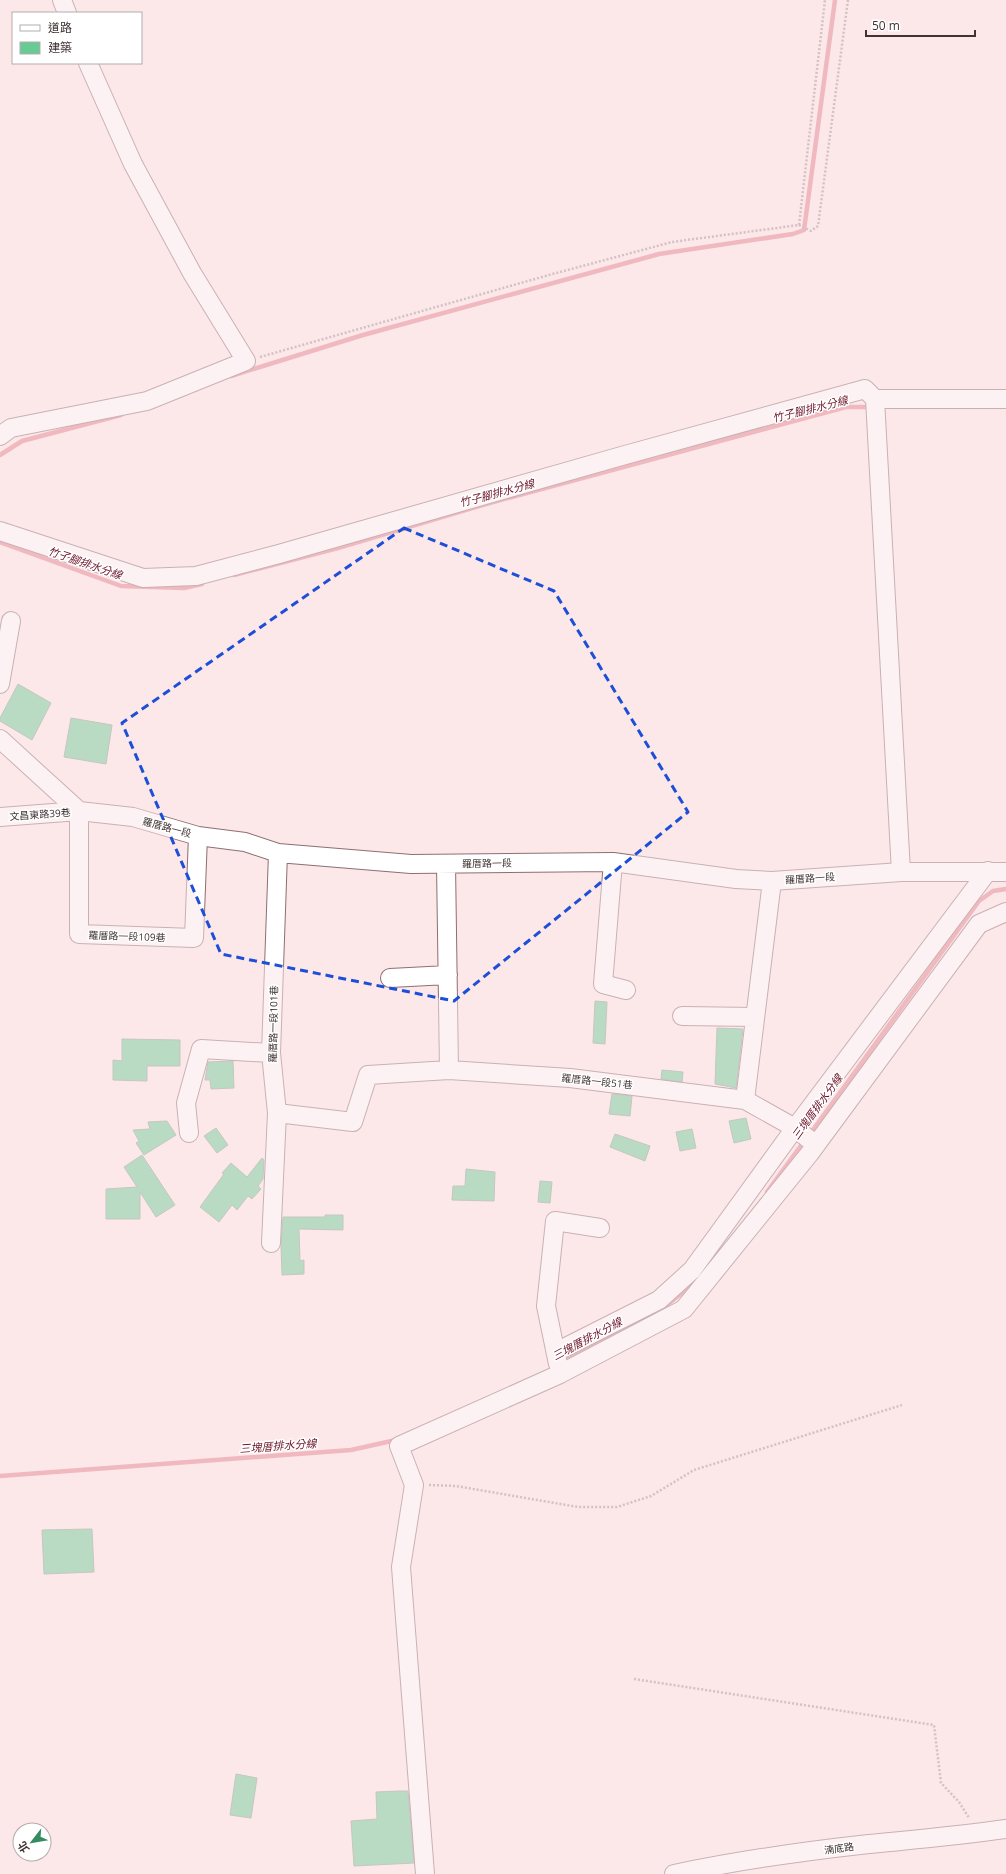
<svg xmlns="http://www.w3.org/2000/svg" width="1006" height="1874" font-family="'Open Sans','Noto Sans TC',sans-serif">
	<rect width="100%" height="100%" fill="#fce7e9"/>
	<g fill="none" stroke-linecap="round" stroke-linejoin="round">
		<path stroke="#e1808c" stroke-width="4.5" d="M 231,376 L 363,335 L 659,254 L 793,234 L 804,230 L 835,0
			M 0,455 L 22,441 L 121,415
			M 0,542 L 121,586 L 184,588 L 202,584
			M 234,575 L 338,548 L 486,504 L 846,407 L 872,407
			M 810,1134 L 979,901 L 993,891 L 1006,889
			M 767,1192 L 805,1140
			M 562,1363 L 659,1311 L 696,1282
			M 0,1476 L 351,1450 L 396,1440"/>
	</g>
	<path fill="#69ca96" stroke="#859f8f" d="M 18,684 L 51,703 L 32,740 L 0,721 L 0,718 Z
		M 71,718 L 112,725 L 106,764 L 64,757 Z
		M 595,1001 L 607,1002 L 605,1044 L 593,1043 Z
		M 717,1028 L 743,1029 L 736,1088 L 715,1084 Z
		M 122,1039 L 180,1040 L 180,1066 L 147,1066 L 147,1081 L 113,1080 L 113,1060 L 122,1061 Z
		M 233,1061 L 234,1088 L 211,1089 L 210,1080 L 205,1080 L 208,1062 Z
		M 662,1070 L 683,1072 L 682,1082 L 661,1079 Z
		M 612,1094 L 632,1096 L 630,1116 L 609,1114 Z
		M 746,1118 L 751,1139 L 734,1143 L 729,1121 Z
		M 167,1121 L 176,1135 L 144,1155 L 136,1143 L 139,1141 L 133,1130 L 150,1129 L 148,1122 Z
		M 216,1128 L 228,1145 L 217,1153 L 204,1136 Z
		M 692,1129 L 696,1148 L 680,1151 L 676,1132 Z
		M 615,1134 L 650,1146 L 645,1161 L 610,1147 Z
		M 142,1155 L 175,1205 L 156,1217 L 140,1192 L 140,1219 L 106,1219 L 106,1189 L 137,1187 L 124,1167 Z
		M 262,1158 L 264,1160 L 263,1179 L 258,1186 L 261,1189 L 252,1199 L 248,1196 L 237,1210 L 232,1205 L 219,1222 L 200,1207 L 224,1174 L 222,1173 L 231,1163 L 247,1177 Z
		M 466,1169 L 495,1172 L 494,1201 L 452,1200 L 453,1186 L 465,1186 Z
		M 540,1181 L 552,1182 L 550,1203 L 538,1202 Z
		M 325,1215 L 343,1215 L 343,1230 L 299,1229 L 300,1261 L 304,1260 L 304,1274 L 282,1275 L 281,1246 L 283,1217 L 325,1217 Z
		M 92,1529 L 94,1572 L 44,1574 L 42,1530 Z
		M 236,1774 L 257,1778 L 251,1818 L 230,1815 Z
		M 399,1791 L 408,1791 L 414,1863 L 354,1866 L 351,1821 L 377,1819 L 376,1792 Z"/>
	<g fill="none" stroke-linecap="round" stroke-linejoin="round">
		<defs>
			<path id="minor" d="M 62,0 L 67,13
				M 875,399 L 901,872
				M 0,436 L 11,428 L 147,401 L 246,361 L 192,273 L 133,164 L 88,63
				M 0,531 L 143,578 L 196,576 L 279,554 L 625,455 L 865,389 L 875,399 L 1006,399
				M 0,684 L 11,621
				M 0,739 L 79,811 L 133,817 L 198,836 L 245,842 L 278,853 L 411,864 L 613,862 L 736,879 L 772,881 L 901,872 L 1006,872
				M 0,817 L 79,811 L 79,934 L 194,938 L 198,836
				M 613,862 L 603,984 L 626,990
				M 446,864 L 449,1070
				M 390,978 L 448,975
				M 682,1016 L 755,1017
				M 745,1100 L 772,881
				M 277,1113 L 353,1122 L 368,1075 L 449,1070 L 570,1078 L 745,1100 L 795,1128 L 816,1145
				M 189,1133 L 186,1103 L 201,1049 L 271,1053
				M 271,1243 L 277,1113 L 271,1053 L 278,853
				M 556,1352 L 659,1300 L 692,1270 L 795,1128 L 988,871
				M 558,1364 L 546,1306 L 555,1221 L 600,1228
				M 425,1874 L 401,1567 L 414,1485 L 399,1446 L 560,1374 L 684,1309 L 810,1153 L 979,924 L 1006,912
				M 674,1874 C 735,1861 798,1852 860,1845 C 909,1840 958,1836 1006,1829"/>
		</defs>
		<use href="#minor" stroke="#8d6f72" stroke-width="20"/>
		<path stroke="#a59395" stroke-width="2.5" stroke-dasharray="2 2" stroke-linecap="butt" d="M 799,225 L 811,231 L 818,226 L 848,0
			M 260,357 L 549,275 L 672,242 L 799,225 L 825,0
			M 429,1485 L 456,1486 L 578,1507 L 617,1507 L 651,1496 L 694,1470 L 902,1405
			M 634,1679 L 934,1725 L 941,1783 L 959,1802 L 969,1818"/>
		<use href="#minor" stroke="#fff" stroke-width="18"/>
	</g>
	<path d="M0 0H1006V1874H0ZM 404,528 L 554,591 L 688,812 L 454,1001 L 221,954 L 122,723 Z" fill="#fce7e9" fill-opacity=".55" fill-rule="evenodd"/>
	<path fill="none" stroke="#1d4ed8" stroke-width="3" stroke-dasharray="8 5" stroke-linejoin="round" d="M 404,528 L 554,591 L 688,812 L 454,1001 L 221,954 L 122,723 Z"/>
	<g text-anchor="middle" stroke-width="3" stroke-linejoin="round" paint-order="stroke">
		<g font-size="10" fill="#403334" stroke="#fff">
			<text transform="translate(40 814) rotate(-4)" y="4">文昌東路39巷</text>
			<text transform="translate(167 827) rotate(15)" y="4">羅厝路一段</text>
			<text transform="translate(487 863) rotate(-1)" y="4">羅厝路一段</text>
			<text transform="translate(810 878) rotate(-4)" y="4">羅厝路一段</text>
			<text transform="translate(127 936) rotate(2)" y="4">羅厝路一段109巷</text>
			<text transform="translate(273 1024) rotate(-89)" y="4">羅厝路一段101巷</text>
			<text transform="translate(597 1081) rotate(6)" y="4">羅厝路一段51巷</text>
			<text transform="translate(839 1848) rotate(-8)" y="4">湳底路</text>
		</g>
		<g font-size="11" font-style="italic" fill="#6c1529" stroke="#fff">
			<text transform="translate(810 409) rotate(-14)" y="4">竹子腳排水分線</text>
			<text transform="translate(497 493) rotate(-15)" y="4">竹子腳排水分線</text>
			<text transform="translate(85 563) rotate(19)" y="4">竹子腳排水分線</text>
			<text transform="translate(817 1107) rotate(-54)" y="4">三塊厝排水分線</text>
			<text transform="translate(587 1339) rotate(-28)" y="4">三塊厝排水分線</text>
			<text transform="translate(278 1446) rotate(-4)" y="4">三塊厝排水分線</text>
		</g>
	</g>
	<rect x="12" y="12" width="130" height="52" fill="#ffffff" stroke="#b3adae"/>
	<rect x="20" y="25" width="20" height="6" fill="#ffffff" stroke="#b3adae"/>
	<text x="48" y="32" font-size="12" fill="#403334">道路</text>
	<rect x="20" y="42" width="20" height="12" fill="#69ca96" stroke="#b3adae"/>
	<text x="48" y="52" font-size="12" fill="#403334">建築</text>
	<g transform="translate(32 1842) rotate(239)"><circle r="19" fill="#ffffff" stroke="#b3adae"/>
	<path d="M0-3L7 15L0 10L-7 15Z" fill="#358c61"/>
	<text y="-6" font-size="11" font-weight="bold" text-anchor="middle" fill="#403334">北</text>
	</g>
	<path d="M866 30v6h109v-6" fill="none" stroke="#403334" stroke-width="2"/>
	<text x="872" y="30" font-size="12" fill="#403334" stroke="#ffffff" stroke-width="3" paint-order="stroke">50 m</text>
</svg>
